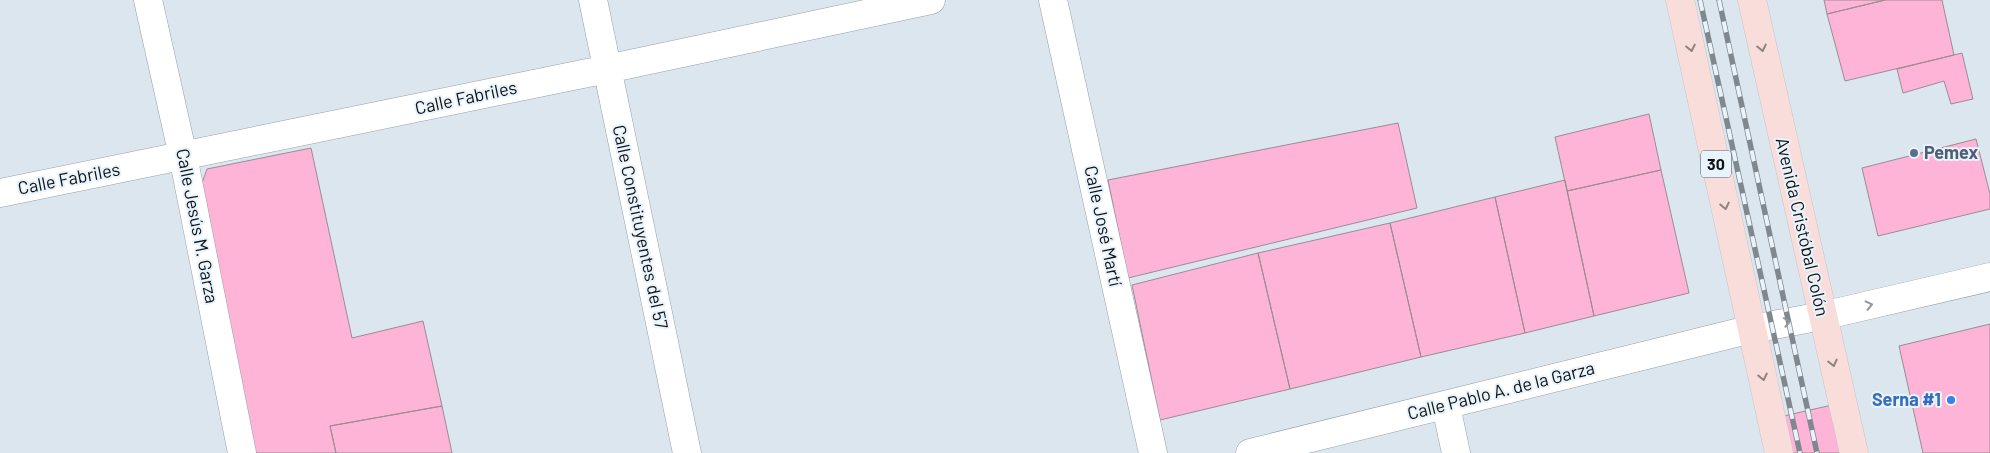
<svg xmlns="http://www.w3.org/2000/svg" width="1990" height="453" font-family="Barlow,sans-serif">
	<rect width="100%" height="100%" fill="#dce6ef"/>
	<path fill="#feb4d6" stroke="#998d92" d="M 1824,0 L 1885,0 L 1827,14 Z
		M 1885,0 L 1942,0 L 1954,55 L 1845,81 L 1827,14 Z
		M 1962,53 L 1973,99 L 1951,104 L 1944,81 L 1903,93 L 1897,69 Z
		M 1649,114 L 1661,170 L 1567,191 L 1555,137 Z
		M 1398,123 L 1417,208 L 1128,278 L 1108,180 Z
		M 1976,139 L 1990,194 L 1990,209 L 1878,236 L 1862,168 Z
		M 311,148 L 352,338 L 423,321 L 442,406 L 330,426 L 336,453 L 251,453 L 198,194 L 207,169 Z
		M 1661,170 L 1689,293 L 1594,316 L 1567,191 Z
		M 1565,180 L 1594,316 L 1525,333 L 1495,197 Z
		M 1495,197 L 1525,333 L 1421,357 L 1390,223 Z
		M 1390,223 L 1421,357 L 1290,389 L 1258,253 Z
		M 1258,253 L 1290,389 L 1160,420 L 1132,285 Z
		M 1990,324 L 1990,453 L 1923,453 L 1899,346 Z
		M 1832,405 L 1843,453 L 1773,453 L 1766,420 Z
		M 442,406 L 452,453 L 336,453 L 330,426 Z"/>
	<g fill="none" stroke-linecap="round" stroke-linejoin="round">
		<defs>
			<path id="minor" d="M 148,0 L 183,156 L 242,453
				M 593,0 L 687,453
				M 1053,0 L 1153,453
				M 0,193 L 607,69 L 931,0
				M 1446,406 L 1456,453"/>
			<path id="tertiary" d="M 1250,453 L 1752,329 L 1822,316 L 1990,277"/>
			<path id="primary" d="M 1680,0 L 1779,453
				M 1752,0 L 1854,453"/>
		</defs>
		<use href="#minor" stroke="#97a0a9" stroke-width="29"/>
		<use href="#tertiary" stroke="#97a0a9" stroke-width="29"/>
		<use href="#primary" stroke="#c6c6c7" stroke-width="29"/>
		<use href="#minor" stroke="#fff" stroke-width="28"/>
		<use href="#tertiary" stroke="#fff" stroke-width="28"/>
		<use href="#primary" stroke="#f8dddb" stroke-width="28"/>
		<defs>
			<path id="rail" d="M 1700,0 L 1800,453
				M 1719,0 L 1817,453"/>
		</defs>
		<use href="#rail" stroke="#80878d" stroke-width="5.5"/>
		<use href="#rail" stroke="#e9f3fc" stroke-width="4" stroke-dasharray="11" stroke-linecap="butt"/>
	</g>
	<defs><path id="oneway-chevron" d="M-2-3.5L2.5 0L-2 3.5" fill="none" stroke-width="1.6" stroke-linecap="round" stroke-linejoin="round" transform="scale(1.25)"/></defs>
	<g stroke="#908282">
		<use href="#oneway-chevron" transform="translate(1691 48) rotate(78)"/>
		<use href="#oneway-chevron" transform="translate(1762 48) rotate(78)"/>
		<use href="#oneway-chevron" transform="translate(1725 206) rotate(78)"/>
		<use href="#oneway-chevron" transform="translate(1833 363) rotate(77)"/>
		<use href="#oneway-chevron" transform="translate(1763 377) rotate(78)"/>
	</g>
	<g stroke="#939596">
		<use href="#oneway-chevron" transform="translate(1869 305) rotate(-13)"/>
		<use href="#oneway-chevron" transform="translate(1787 322) rotate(-11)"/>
	</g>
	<circle fill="#5c6f8a" stroke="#e9f3fc" stroke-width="2" cx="1914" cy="153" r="5"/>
	<circle fill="#3f7fe0" stroke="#e9f3fc" stroke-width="2" cx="1951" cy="400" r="5"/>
	<g text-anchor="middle" stroke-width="4" stroke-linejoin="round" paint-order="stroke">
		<rect fill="#e9f3fc" stroke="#51565b" stroke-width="1" x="1701" y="150.5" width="30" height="27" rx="4"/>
		<g font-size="16" font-weight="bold" fill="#101316">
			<text x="1716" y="170">30</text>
		</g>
		<g font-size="18" fill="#101316" stroke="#e9f3fc">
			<text transform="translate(466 98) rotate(-12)" y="6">Calle Fabriles</text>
			<text transform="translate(69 179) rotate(-11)" y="6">Calle Fabriles</text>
			<text transform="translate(197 226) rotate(79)" y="6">Calle Jesús M. Garza</text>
			<text transform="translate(1103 226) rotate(78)" y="6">Calle José Martí</text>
			<text transform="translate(640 227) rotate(78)" y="6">Calle Constituyentes del 57</text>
			<text transform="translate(1802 227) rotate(77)" y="6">Avenida Cristóbal Colón</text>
			<text transform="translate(1501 391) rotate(-14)" y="6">Calle Pablo A. de la Garza</text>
		</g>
		<g font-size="18" font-weight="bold" fill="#4e5e75" stroke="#e9f3fc" text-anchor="start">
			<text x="1924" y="159">Pemex</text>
		</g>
		<g font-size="18" font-weight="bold" fill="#366cbe" stroke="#e9f3fc" text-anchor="end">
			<text x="1941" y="406">Serna #1</text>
		</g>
	</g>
</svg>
